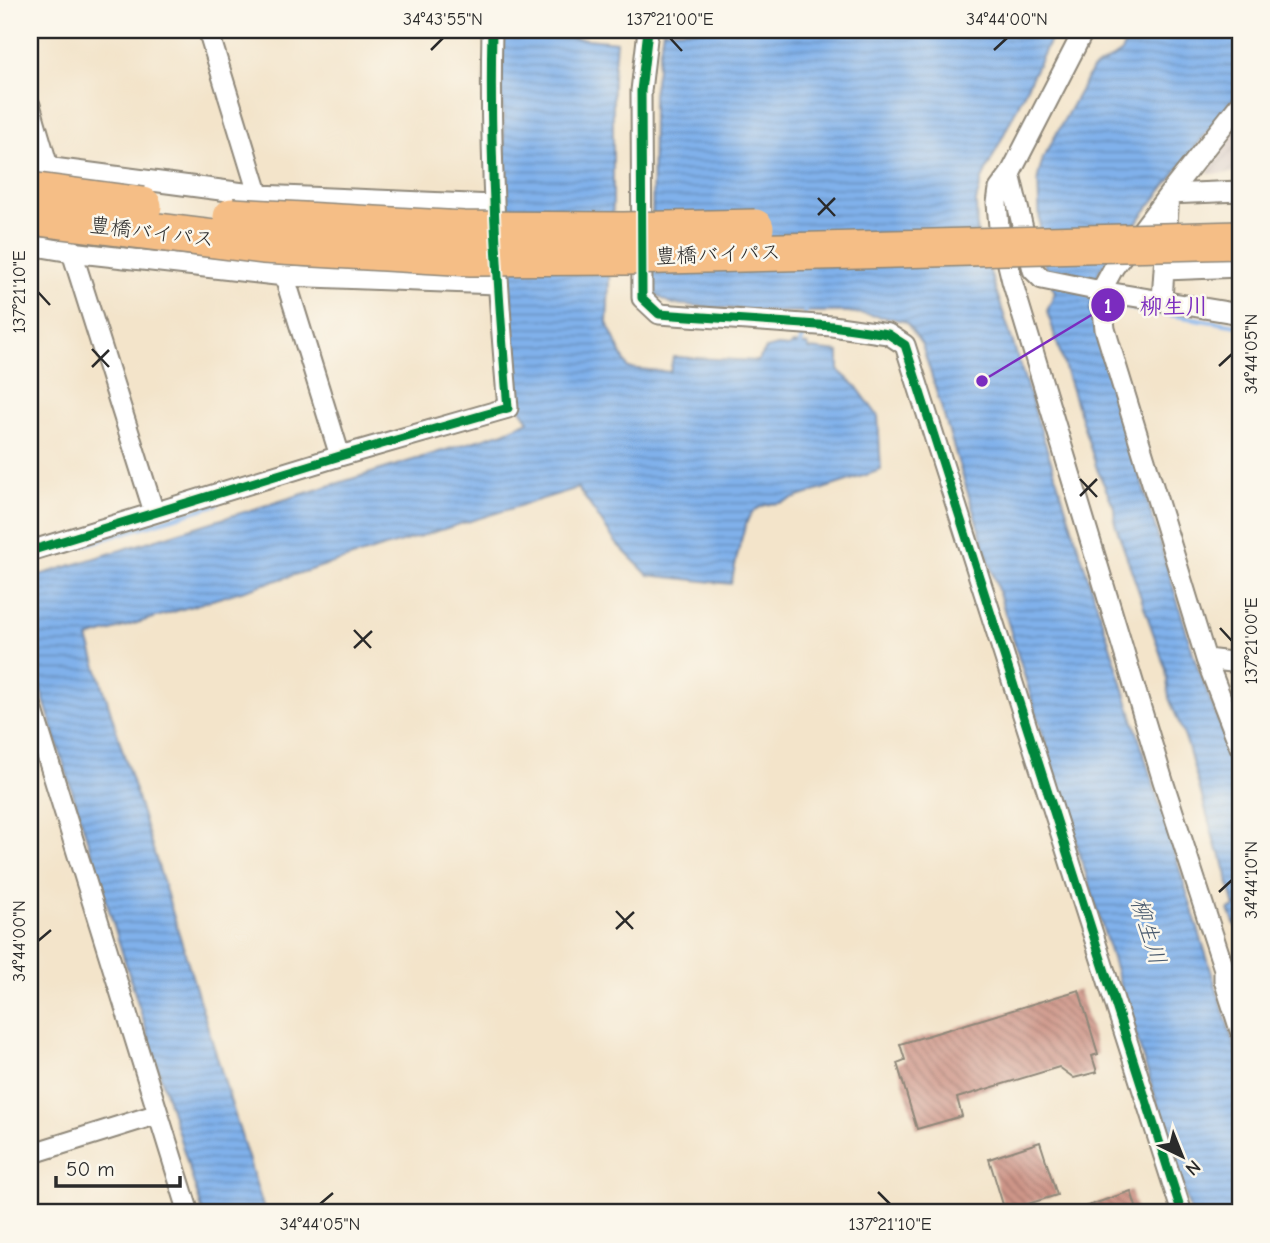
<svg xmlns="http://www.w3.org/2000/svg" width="1270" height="1243" font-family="'Comic Neue','Klee One',sans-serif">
	<defs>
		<pattern id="industrial-furrows" width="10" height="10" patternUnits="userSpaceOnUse" patternTransform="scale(1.75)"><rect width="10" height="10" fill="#d0c0bc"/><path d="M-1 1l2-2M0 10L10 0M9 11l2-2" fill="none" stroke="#b3a5a2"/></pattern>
		<pattern id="water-rules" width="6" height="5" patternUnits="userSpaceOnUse" patternTransform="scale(1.75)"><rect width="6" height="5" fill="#80b1eb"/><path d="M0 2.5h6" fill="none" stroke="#6990bf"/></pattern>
		<pattern id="building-back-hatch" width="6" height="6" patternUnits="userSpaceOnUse" patternTransform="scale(1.75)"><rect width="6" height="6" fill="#ce9588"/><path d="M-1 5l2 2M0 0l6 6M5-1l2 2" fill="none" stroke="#a77a6f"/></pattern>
	</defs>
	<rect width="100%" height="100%" fill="#fbf7ec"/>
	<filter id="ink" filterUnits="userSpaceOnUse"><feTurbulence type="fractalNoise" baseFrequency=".0143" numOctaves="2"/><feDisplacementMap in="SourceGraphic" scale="14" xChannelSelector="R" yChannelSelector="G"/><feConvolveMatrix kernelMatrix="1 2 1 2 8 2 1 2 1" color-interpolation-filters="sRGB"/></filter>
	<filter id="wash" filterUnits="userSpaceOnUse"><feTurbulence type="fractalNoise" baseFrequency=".00686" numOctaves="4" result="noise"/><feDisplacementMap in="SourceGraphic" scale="28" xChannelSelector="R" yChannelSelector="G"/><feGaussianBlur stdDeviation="1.57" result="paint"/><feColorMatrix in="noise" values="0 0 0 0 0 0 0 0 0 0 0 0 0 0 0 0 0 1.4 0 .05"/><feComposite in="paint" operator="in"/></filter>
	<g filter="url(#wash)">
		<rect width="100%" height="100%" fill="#f3e4ca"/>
		<path fill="url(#industrial-furrows)" d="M 1240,110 L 1240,173 L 1208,174 L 1211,147 Z"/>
		<path fill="url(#water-rules)" stroke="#566e8b" stroke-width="2" d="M 504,30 L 569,30 L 568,37 L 616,42 L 613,77 L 613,201 L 607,323 L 628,368 L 670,372 L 673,357 L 758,361 L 766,349 L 778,346 L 788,347 L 793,344 L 808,345 L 809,349 L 839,352 L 839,371 L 856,386 L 878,416 L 881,470 L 780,503 C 769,503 759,505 751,514 C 742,526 735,568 731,584 L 648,575 L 617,544 L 578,488 L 88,638 L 265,1213 L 203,1213 L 30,655 L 30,578 L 504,432 L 529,421 L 516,402 L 501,78 Z
			M 663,30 L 1055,30 L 982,179 L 976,202 L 977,231 L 1117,667 L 1240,1064 L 1240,1213 L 1191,1213 L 922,345 L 906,322 L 891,318 L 848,312 L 779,312 L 671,304 L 652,292 L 653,94 Z
			M 1132,30 L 1240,30 L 1240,90 L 1099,271 L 1090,310 L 1196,663 L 1240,778 L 1240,927 L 1236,927 L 1229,910 L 1235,907 L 1222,857 L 1216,847 L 1187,743 L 1169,698 L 1166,670 L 1115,523 L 1114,507 L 1097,469 L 1047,311 L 1055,292 L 1045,271 L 1040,230 L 1038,177 L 1043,158 L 1092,69 L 1120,54 Z"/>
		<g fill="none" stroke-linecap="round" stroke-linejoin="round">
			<path stroke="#80b1eb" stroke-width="5" d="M 1105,304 L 1240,326
				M 800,348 L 806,306
				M 30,561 L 217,504"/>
		</g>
		<g id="blocks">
			<path fill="url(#building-back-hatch)" d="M 1079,990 L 1098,1054 L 1092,1056 L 1097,1072 L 1074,1078 L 1059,1067 L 957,1098 L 962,1116 L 917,1129 L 897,1063 L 905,1060 L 900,1044 Z
				M 1040,1142 L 1057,1195 L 1005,1211 L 989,1159 Z
				M 1131,1191 L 1138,1213 L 1073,1213 L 1073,1211 Z"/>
		</g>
	</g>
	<g filter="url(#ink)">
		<use href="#blocks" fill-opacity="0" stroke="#8f887a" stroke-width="2"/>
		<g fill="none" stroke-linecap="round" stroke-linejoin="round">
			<defs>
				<path id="street" d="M 208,30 L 262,206
					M 648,30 L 641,91 L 642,298 L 659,314 L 832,326 L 888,334 L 905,345 L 1182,1213
					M 1084,30 L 1010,174 L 999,189 L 997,203 L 999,227 L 1012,281 L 1163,781 L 1224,969 L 1224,980 L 1240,1030
					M 1240,104 L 1169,194 L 1114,267 L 1101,291 L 1105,329 L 1206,659 L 1240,747
					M 30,105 L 52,180
					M 30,165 L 259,195 L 494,205
					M 1010,174 L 1033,270 L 1042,279 L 1101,291 L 1240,314
					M 1169,194 L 1240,191
					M 69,243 L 154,512
					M 30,245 L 71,252 L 285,276 L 497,284
					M 281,265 L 340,456
					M 1165,270 L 1240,267
					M 1162,300 L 1169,194
					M 30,551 L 340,456 L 508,408 C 497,282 489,156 492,30
					M 1206,659 L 1240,663
					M 30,701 L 189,1213
					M 30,1154 L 158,1114"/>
			</defs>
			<use href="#street" stroke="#8f887a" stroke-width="23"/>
			<use href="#street" stroke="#fff" stroke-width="19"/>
			<defs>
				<path id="highway-bridge" d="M 30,191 L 143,206
					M 30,216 L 263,245 L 471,257 L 628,256 L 1240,240
					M 232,217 L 464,230 L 624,231 L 755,228"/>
			</defs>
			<use href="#highway-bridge" stroke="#8f887a" stroke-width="40" stroke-linecap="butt"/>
			<use href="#highway-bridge" stroke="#f5be86" stroke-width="37"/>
			<defs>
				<path id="cycleway" d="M 648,30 L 641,91 L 642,298 L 659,314 L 832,326 L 888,334 L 905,345 L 1182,1213
					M 30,551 L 340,456 L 508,408 C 497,282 489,156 492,30"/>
			</defs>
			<use href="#cycleway" stroke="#fbf7ec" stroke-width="13"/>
			<use href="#cycleway" stroke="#00873e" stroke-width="9"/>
		</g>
	</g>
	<path fill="none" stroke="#2b2b2b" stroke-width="2.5" d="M 670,38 L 682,51M 431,50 L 443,38M 994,50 L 1007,38M 818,198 L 835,216M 818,215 L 835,198M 38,292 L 50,305M 92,349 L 109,367M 1219,366 L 1232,354M 92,367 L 109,350M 1080,479 L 1097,497M 1080,496 L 1097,479M 1220,628 L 1232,641M 354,630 L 371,648M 354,648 L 372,631M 1219,892 L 1232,880M 616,911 L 633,929M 616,929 L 634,912M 38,941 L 51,930M 878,1192 L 890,1204M 320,1204 L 333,1193"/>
	<g text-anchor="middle" stroke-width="5" stroke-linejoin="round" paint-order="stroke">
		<g font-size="21" fill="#2b2b2b" stroke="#fbf7ec">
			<text transform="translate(152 232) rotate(7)" y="7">豊橋バイパス</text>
			<text transform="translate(718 254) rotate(-2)" y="7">豊橋バイパス</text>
		</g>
		<g font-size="23" font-style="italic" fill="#495a6e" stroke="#fbf7ec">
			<text transform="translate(1149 931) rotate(73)" y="8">柳生川</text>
		</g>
	</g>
	<path fill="none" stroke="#7b2cbf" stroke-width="2.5" d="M982 381L1108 305"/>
	<g fill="#7b2cbf" stroke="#fbf7ec" stroke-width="2.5">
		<circle cx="982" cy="381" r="7"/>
		<circle cx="1108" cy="305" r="18"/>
	</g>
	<g font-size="21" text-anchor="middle" font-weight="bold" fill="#fff">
		<text x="1108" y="313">1</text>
	</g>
	<g font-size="23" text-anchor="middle" font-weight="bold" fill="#7b2cbf" stroke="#fbf7ec" stroke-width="5" stroke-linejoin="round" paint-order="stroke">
		<text x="1174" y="314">柳生川</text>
	</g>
	<rect width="1270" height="1243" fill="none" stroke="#fbf7ec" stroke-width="77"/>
	<g transform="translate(1182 1156) rotate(137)" stroke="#fbf7ec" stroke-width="5" paint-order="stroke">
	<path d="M0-5L12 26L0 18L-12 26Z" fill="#2b2b2b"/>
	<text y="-10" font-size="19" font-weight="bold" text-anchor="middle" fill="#2b2b2b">N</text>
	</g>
	<path d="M56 1176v10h124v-10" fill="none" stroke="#2b2b2b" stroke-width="3.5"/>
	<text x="66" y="1176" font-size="21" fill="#2b2b2b" stroke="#fbf7ec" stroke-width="5" paint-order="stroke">50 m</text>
	<rect x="38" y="38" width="1194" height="1166" fill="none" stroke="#2b2b2b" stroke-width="2.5"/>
	<g font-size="18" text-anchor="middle" fill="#2b2b2b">
		<text x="443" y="25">34°43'55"N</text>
		<text x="670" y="25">137°21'00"E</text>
		<text x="1007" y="25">34°44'00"N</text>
		<text transform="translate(19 292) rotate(-90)" y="6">137°21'10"E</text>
		<text transform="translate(1251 354) rotate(-90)" y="6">34°44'05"N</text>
		<text transform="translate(1251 641) rotate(-90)" y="6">137°21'00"E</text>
		<text transform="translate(1251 880) rotate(-90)" y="6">34°44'10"N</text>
		<text transform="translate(19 941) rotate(-90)" y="6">34°44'00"N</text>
		<text x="320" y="1230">34°44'05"N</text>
		<text x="890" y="1230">137°21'10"E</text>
	</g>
</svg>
